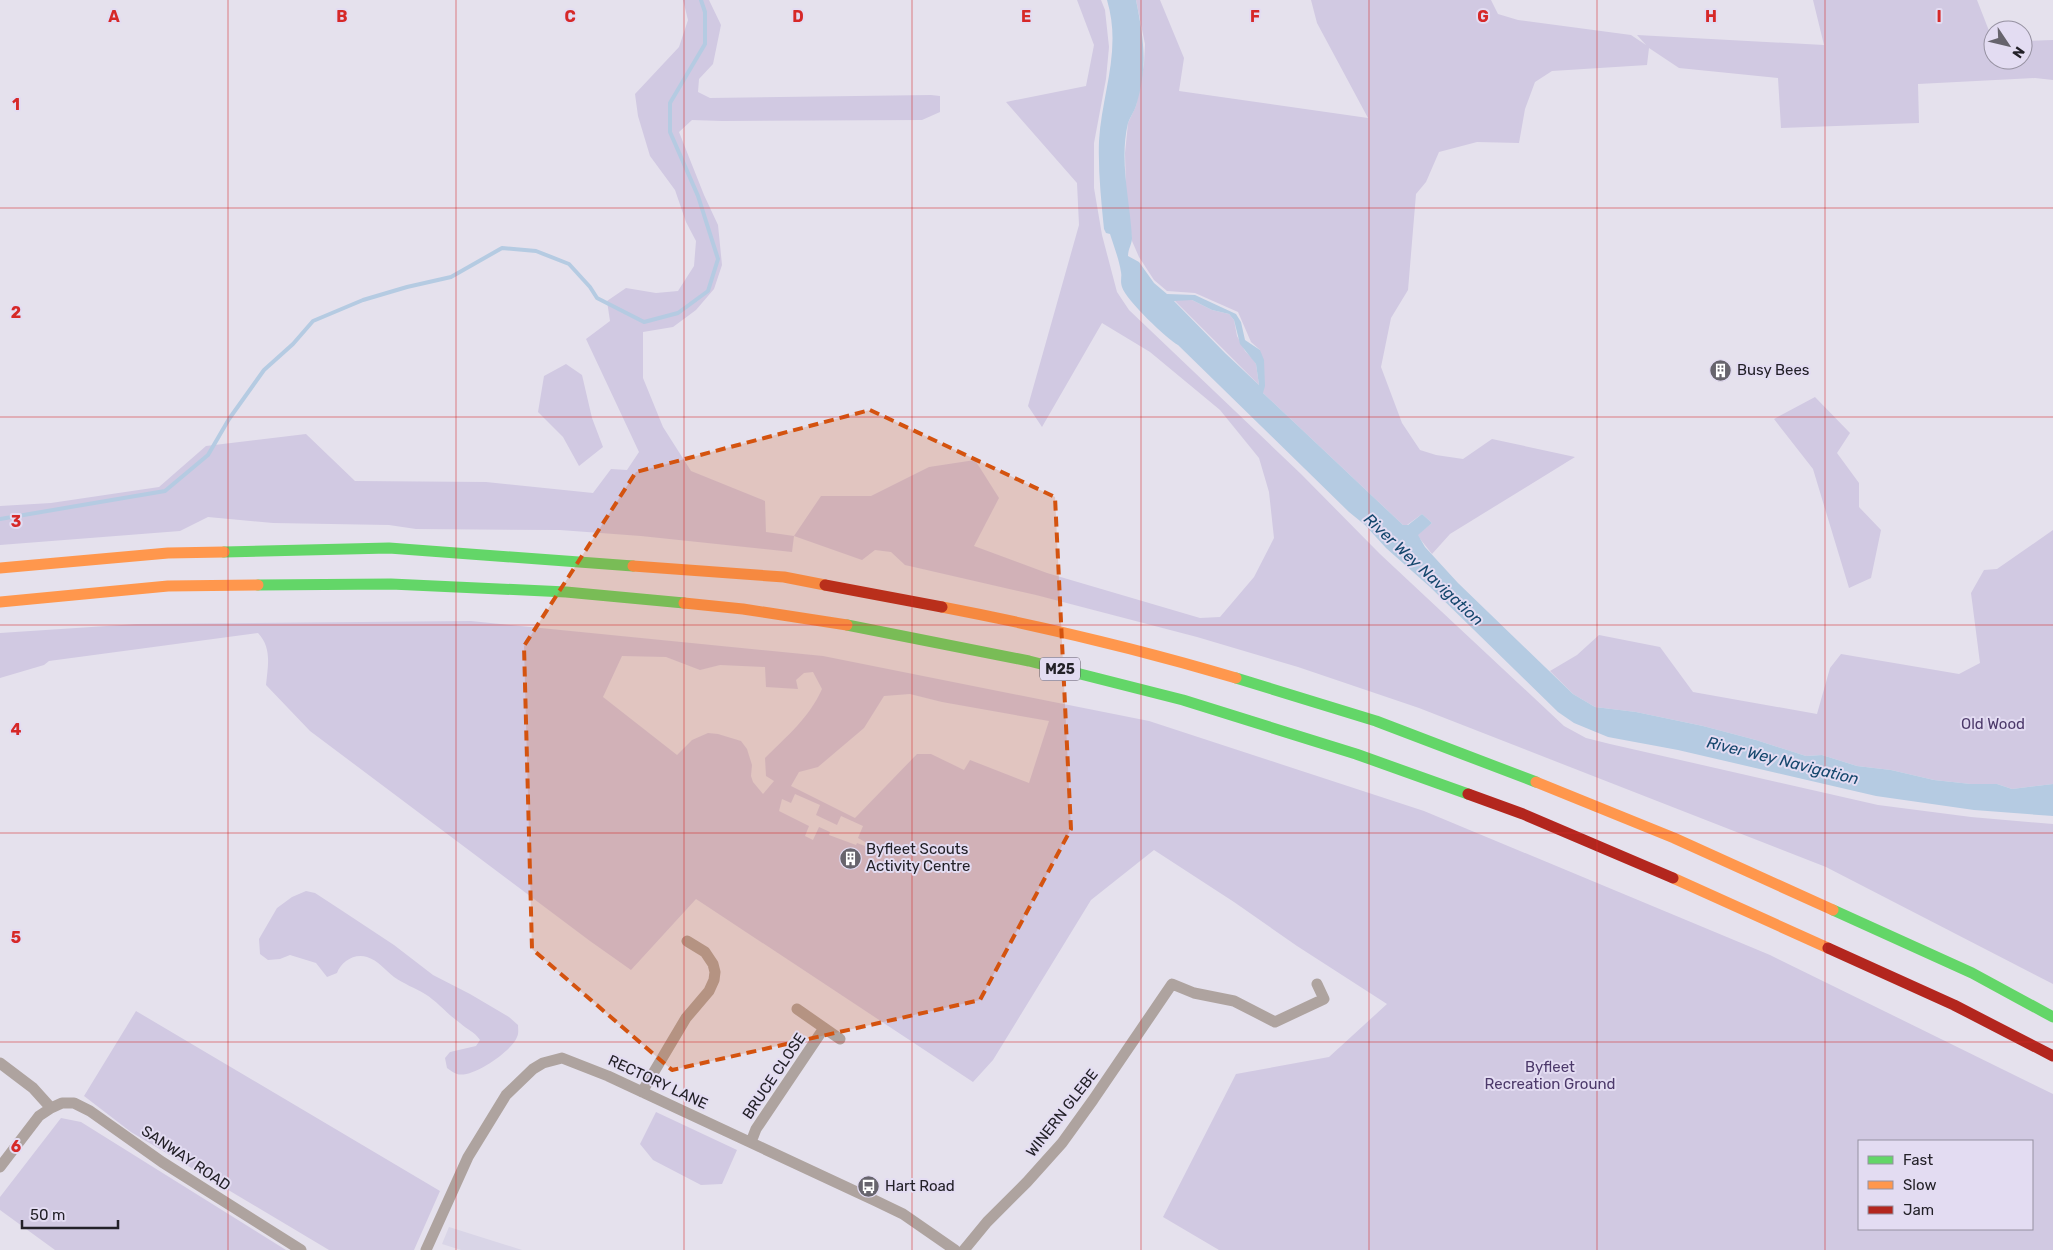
<svg xmlns="http://www.w3.org/2000/svg" width="2053" height="1250" font-family="Rubik,sans-serif">
	<rect width="100%" height="100%" fill="#e5e1ed"/>
	<path fill="#d9d5e7" d="M 449,1227 L 522,1250 L 461,1250 L 442,1244 Z"/>
	<path fill="#d1c9e2" fill-rule="evenodd" d="M 683,0 L 709,0 L 721,25 L 713,64 L 699,79 L 698,92 L 710,98 L 931,95 L 940,96 L 940,112 L 922,120 L 722,121 L 692,120 L 679,132 L 704,195 L 718,225 L 722,265 L 714,289 L 696,310 L 673,327 L 643,332 L 643,378 L 663,427 L 691,471 L 765,501 L 766,532 L 794,536 L 821,496 L 871,496 L 929,467 L 975,460 L 999,498 L 974,546 L 1047,573 L 1200,618 L 1220,617 L 1254,577 L 1274,538 L 1269,492 L 1259,458 L 1220,410 L 1150,352 L 1102,323 L 1042,427 L 1028,406 L 1079,225 L 1077,183 L 1006,102 L 1086,86 L 1094,45 L 1077,0 L 1101,0 L 1105,10 L 1109,47 L 1106,79 L 1094,143 L 1094,188 L 1102,235 L 1117,292 L 1129,310 L 1301,474 L 1380,554 L 1564,726 L 1586,738 L 1610,744 L 1878,805 L 1971,817 L 2053,824 L 2053,984 L 1826,867 L 1419,708 L 1298,667 L 1197,637 L 1036,595 L 905,565 L 891,552 L 875,550 L 862,560 L 794,536 L 792,552 L 641,536 L 560,530 L 416,529 L 389,525 L 273,523 L 208,517 L 180,531 L 0,545 L 0,506 L 51,503 L 159,487 L 206,446 L 306,434 L 355,481 L 486,482 L 593,493 L 611,469 L 627,470 L 639,452 L 586,339 L 610,321 L 607,301 L 626,288 L 656,293 L 678,291 L 694,266 L 696,241 L 686,222 L 675,190 L 650,156 L 638,116 L 635,94 L 679,47 L 688,20 Z
		M 1136,0 L 1160,0 L 1184,58 L 1179,91 L 1368,118 L 1317,23 L 1311,0 L 1491,0 L 1498,14 L 1518,20 L 1631,35 L 1646,45 L 1637,35 L 1824,45 L 1813,0 L 1977,0 L 1993,41 L 1993,60 L 2023,60 L 2023,41 L 2053,40 L 2053,80 L 2035,78 L 1918,84 L 1919,123 L 1781,128 L 1778,78 L 1679,68 L 1649,48 L 1647,65 L 1552,71 L 1535,82 L 1525,109 L 1519,143 L 1477,142 L 1439,152 L 1426,182 L 1416,194 L 1408,290 L 1391,318 L 1381,367 L 1402,423 L 1420,450 L 1436,455 L 1463,459 L 1492,439 L 1575,457 L 1450,534 L 1432,554 L 1417,535 L 1432,523 L 1422,514 L 1407,525 L 1403,525 L 1262,392 L 1260,350 L 1251,342 L 1238,312 L 1195,293 L 1167,291 L 1154,280 L 1139,257 L 1132,241 L 1126,191 L 1125,153 L 1128,123 L 1136,106 L 1144,64 L 1145,44 Z
		M 1174,300 L 1192,300 L 1212,310 L 1229,314 L 1234,320 L 1237,336 L 1245,351 L 1252,358 L 1256,364 L 1259,385 Z
		M 566,364 L 582,375 L 592,418 L 603,447 L 579,466 L 563,437 L 538,412 L 544,376 Z
		M 1815,397 L 1850,433 L 1837,453 L 1859,483 L 1859,507 L 1881,530 L 1871,578 L 1849,588 L 1813,469 L 1774,419 Z
		M 2053,530 L 2053,784 L 2012,789 L 1997,784 L 1971,784 L 1934,780 L 1891,770 L 1857,766 L 1822,755 L 1806,756 L 1756,740 L 1703,726 L 1636,712 L 1595,707 L 1573,694 L 1550,671 L 1577,655 L 1599,635 L 1660,647 L 1693,692 L 1817,714 L 1830,668 L 1841,654 L 1959,674 L 1980,663 L 1971,593 L 1984,570 L 1997,569 Z
		M 471,621 L 823,656 L 1149,721 L 1424,811 L 1770,955 L 2053,1094 L 2053,1250 L 1219,1250 L 1163,1217 L 1236,1074 L 1329,1057 L 1387,1004 L 1297,946 L 1234,902 L 1154,850 L 1091,900 L 993,1060 L 973,1082 L 696,899 L 631,970 L 590,941 L 310,731 L 266,685 C 268,665 272,648 258,633 L 49,661 L 44,665 L 0,678 L 0,633 L 137,624 ZM 622,656 L 666,657 L 700,670 L 720,665 L 765,667 L 766,687 L 798,689 L 796,680 L 804,673 L 813,672 L 822,689 C 809,718 787,736 765,758 L 766,776 L 774,781 L 763,794 L 753,782 L 751,776 L 752,765 L 747,749 L 741,741 L 718,734 L 708,733 L 692,740 L 677,755 L 603,697 ZM 910,694 L 942,702 L 1049,721 L 1029,783 L 970,760 L 964,770 L 931,754 L 917,754 L 855,818 L 791,786 L 799,772 L 818,767 L 864,728 L 884,696 ZM 795,794 L 820,805 L 816,815 L 837,825 L 841,816 L 863,826 L 858,838 L 865,842 L 865,846 L 857,843 L 856,845 L 829,835 L 830,832 L 819,827 L 813,840 L 805,836 L 809,826 L 779,811 L 782,799 L 791,803 ZM 1859,1141 L 2032,1141 L 2032,1229 L 1859,1229 Z
		M 306,891 L 315,893 L 338,908 L 394,945 L 433,975 L 470,994 L 509,1017 L 518,1025 C 518,1028 519,1033 517,1037 C 512,1051 472,1079 457,1074 C 454,1073 450,1070 447,1068 L 445,1058 L 450,1052 L 476,1046 L 480,1040 C 474,1031 467,1030 460,1023 C 447,1014 438,1002 425,994 C 415,988 404,984 394,977 C 385,970 379,961 367,957 C 354,953 341,962 337,973 L 327,977 L 316,963 L 290,955 L 280,959 L 268,960 L 260,954 L 259,939 L 277,908 L 292,897 Z
		M 136,1011 L 440,1191 L 414,1250 L 329,1250 L 131,1132 L 84,1096 Z
		M 656,1112 L 737,1150 L 722,1184 L 701,1185 L 653,1160 L 640,1144 Z
		M 61,1118 L 81,1122 L 286,1250 L 55,1250 L 0,1210 L 0,1197 Z"/>
	<path fill="#b5cbe2" fill-rule="evenodd" d="M 1107,0 L 1136,0 C 1144,40 1148,66 1136,106 C 1134,112 1130,117 1128,123 C 1119,161 1130,200 1132,238 C 1132,244 1128,249 1128,256 L 1139,262 L 1154,283 L 1167,294 L 1195,295 L 1236,314 L 1241,322 L 1245,340 L 1260,350 L 1264,360 L 1265,386 L 1263,393 L 1403,525 L 1408,525 L 1422,514 L 1432,523 L 1418,535 L 1425,547 L 1458,583 L 1573,694 L 1595,707 L 1636,712 L 1703,726 L 1756,740 L 1806,756 L 1822,755 L 1857,766 L 1891,770 L 1934,780 L 1971,784 L 1997,784 L 2012,789 L 2053,784 L 2053,816 L 1974,810 L 1876,796 L 1678,750 L 1608,737 L 1574,723 L 1558,712 L 1430,587 L 1386,548 L 1365,525 L 1349,512 L 1178,345 C 1167,339 1126,300 1122,287 C 1120,281 1122,277 1121,272 C 1119,259 1114,247 1110,234 L 1106,233 L 1104,229 C 1101,199 1098,170 1099,141 C 1102,92 1122,50 1107,0 ZM 1192,300 L 1212,310 L 1229,314 L 1234,320 L 1240,344 L 1256,364 L 1259,385 L 1225,353 L 1174,301 Z"/>
	<g fill="none" stroke-linecap="round" stroke-linejoin="round">
		<path stroke="#b5cbe2" stroke-width="4" d="M 0,519 L 165,491 L 208,455 L 229,419 L 264,370 L 293,344 L 313,321 L 363,300 L 407,287 L 451,277 L 502,248 L 536,251 L 569,264 L 590,287 L 597,298 L 644,322 L 678,313 L 708,291 L 718,259 L 698,196 L 670,132 L 670,103 L 705,44 L 705,12 L 701,0"/>
		<path stroke="#aea39f" stroke-width="11" d="M 797,1009 L 840,1039
			M 0,1063 L 33,1088 L 51,1108
			M 642,1092 L 686,1018 L 709,991 L 714,980 L 715,972 L 713,964 L 705,952 L 687,941
			M 751,1142 L 756,1129 L 824,1028
			M 0,1167 L 39,1116 L 51,1108 L 62,1103 L 74,1103 L 90,1111 L 162,1162 L 301,1250
			M 426,1250 L 468,1157 L 506,1095 L 533,1069 L 543,1063 L 562,1058 L 608,1076 L 876,1201 L 903,1214 L 955,1250
			M 964,1250 L 987,1222 L 1027,1182 L 1062,1143 L 1093,1100 L 1172,984 L 1194,993 L 1234,1001 L 1275,1022 L 1324,999 L 1317,984"/>
		<path stroke="#63d668" stroke-width="11" d="M 224,552 L 389,548 L 633,566
			M 258,585 L 391,584 L 566,592 L 684,603
			M 847,625 L 1029,661 L 1183,700 L 1356,754 L 1468,794
			M 1236,678 L 1376,721 L 1536,782
			M 1833,910 L 1972,973 L 2053,1017"/>
		<path stroke="#ff974d" stroke-width="11" d="M 633,566 L 784,577 L 825,585
			M 0,568 L 168,553 L 224,552
			M 0,602 L 168,586 L 258,585
			M 684,603 L 743,609 L 847,625
			M 942,607 C 1041,626 1139,649 1236,678
			M 1536,782 L 1674,838 L 1833,910
			M 1673,878 L 1828,948"/>
		<path stroke="#b3261e" stroke-width="11" d="M 825,585 L 942,607
			M 1468,794 L 1523,814 L 1673,878
			M 1828,948 L 1954,1005 L 2053,1056"/>
	</g>
	<path fill="#d4530f" fill-opacity="0.2" stroke="#d4530f" stroke-width="4" stroke-dasharray="10 6" stroke-linejoin="round" d="M 870,410 L 1055,497 L 1071,829 L 980,1000 L 672,1070 L 532,949 L 524,646 L 636,472 Z"/>
	<path fill="none" stroke="#d62828" stroke-width="1" stroke-opacity="0.55" d="M 228,0 L 228,1250M 456,0 L 456,1250M 684,0 L 684,1250M 912,0 L 912,1250M 1141,0 L 1141,1250M 1369,0 L 1369,1250M 1597,0 L 1597,1250M 1825,0 L 1825,1250M 0,208 L 2053,208M 0,417 L 2053,417M 0,625 L 2053,625M 0,833 L 2053,833M 0,1042 L 2053,1042"/>
	<defs>
		<symbol id="building-disc" viewBox="-11 -11 22 22"><circle r="9.5" fill="#67646d" stroke="#e3dcf2"/><path d="M-4-6H4V6H1V3H-1V6H-4ZM-2.5-4.3h1.7v1.8h-1.7ZM.8-4.3h1.7v1.8H.8ZM-2.5-1h1.7V.8h-1.7ZM.8-1h1.7V.8H.8Z" fill="#fff"/></symbol>
		<symbol id="bus-disc" viewBox="-11 -11 22 22"><circle r="9.5" fill="#67646d" stroke="#e3dcf2"/><path d="M-5-6H5V4H4V6H2V4H-2V6H-4V4H-5ZM-3.5-4V0h7V-4ZM-3.5 1.2v1.5H-2V1.2ZM2 1.2v1.5H3.5V1.2Z" fill="#fff"/></symbol>
	</defs>
	<g fill-rule="evenodd">
		<use href="#building-disc" x="1708" y="358" width="25" height="25"/>
		<use href="#building-disc" x="838" y="846" width="25" height="25"/>
		<use href="#bus-disc" x="856" y="1174" width="25" height="25"/>
	</g>
	<g text-anchor="middle" stroke-width="4" stroke-linejoin="round" paint-order="stroke">
		<rect fill="#e3dcf2" stroke="#5d5965" stroke-width="1" x="1040" y="657.5" width="40" height="23" rx="4"/>
		<g font-size="14" font-weight="bold" fill="#232128">
			<text x="1060" y="674">M25</text>
		</g>
		<g font-size="15" fill="#232128" stroke="#e3dcf2" text-anchor="start">
			<text x="1737" y="375">Busy Bees</text>
			<text x="866" y="854">Byfleet Scouts<tspan x="866" dy="17">Activity Centre</tspan></text>
			<text x="885" y="1191">Hart Road</text>
		</g>
		<g font-size="15" fill="#4c396a" stroke="#e3dcf2">
			<text x="1993" y="729">Old Wood</text>
			<text x="1550" y="1072">Byfleet<tspan x="1550" dy="17">Recreation Ground</tspan></text>
		</g>
		<g font-size="15" fill="#232128" stroke="#e3dcf2">
			<text transform="translate(774 1076) rotate(-56)" y="5">BRUCE CLOSE</text>
			<text transform="translate(658 1082) rotate(25)" y="5">RECTORY LANE</text>
			<text transform="translate(1062 1113) rotate(-52)" y="5">WINERN GLEBE</text>
			<text transform="translate(186 1158) rotate(34)" y="5">SANWAY ROAD</text>
		</g>
		<g font-size="16" font-style="italic" fill="#15476d" stroke="#e3dcf2">
			<text transform="translate(1424 569) rotate(43)" y="6">River Wey Navigation</text>
			<text transform="translate(1783 760) rotate(14)" y="6">River Wey Navigation</text>
		</g>
	</g>
	<g font-size="16" text-anchor="middle" font-weight="bold" fill="#d62828" stroke="#e3dcf2" stroke-width="4" stroke-linejoin="round" paint-order="stroke">
		<text x="114" y="22">A</text>
		<text x="342" y="22">B</text>
		<text x="570" y="22">C</text>
		<text x="798" y="22">D</text>
		<text x="1026" y="22">E</text>
		<text x="1255" y="22">F</text>
		<text x="1483" y="22">G</text>
		<text x="1711" y="22">H</text>
		<text x="1939" y="22">I</text>
		<text x="16" y="110">1</text>
		<text x="16" y="318">2</text>
		<text x="16" y="527">3</text>
		<text x="16" y="735">4</text>
		<text x="16" y="943">5</text>
		<text x="16" y="1152">6</text>
	</g>
	<rect x="1858" y="1140" width="175" height="90" fill="#e3dcf2" stroke="#9691a1"/>
	<rect x="1868" y="1156" width="25" height="8" fill="#63d668" stroke="#9691a1"/>
	<text x="1903" y="1165" font-size="15" fill="#232128">Fast</text>
	<rect x="1868" y="1181" width="25" height="8" fill="#ff974d" stroke="#9691a1"/>
	<text x="1903" y="1190" font-size="15" fill="#232128">Slow</text>
	<rect x="1868" y="1206" width="25" height="8" fill="#b3261e" stroke="#9691a1"/>
	<text x="1903" y="1215" font-size="15" fill="#232128">Jam</text>
	<g transform="translate(2008 45) rotate(125)"><circle r="24" fill="#e3dcf2" stroke="#9691a1"/>
	<path d="M0-4L9 19L0 12L-9 19Z" fill="#67646d"/>
	<text y="-8" font-size="14" font-weight="bold" text-anchor="middle" fill="#232128">N</text>
	</g>
	<path d="M22 1220v8h96v-8" fill="none" stroke="#232128" stroke-width="2.5"/>
	<text x="30" y="1220" font-size="15" fill="#232128" stroke="#e3dcf2" stroke-width="4" paint-order="stroke">50 m</text>
</svg>
